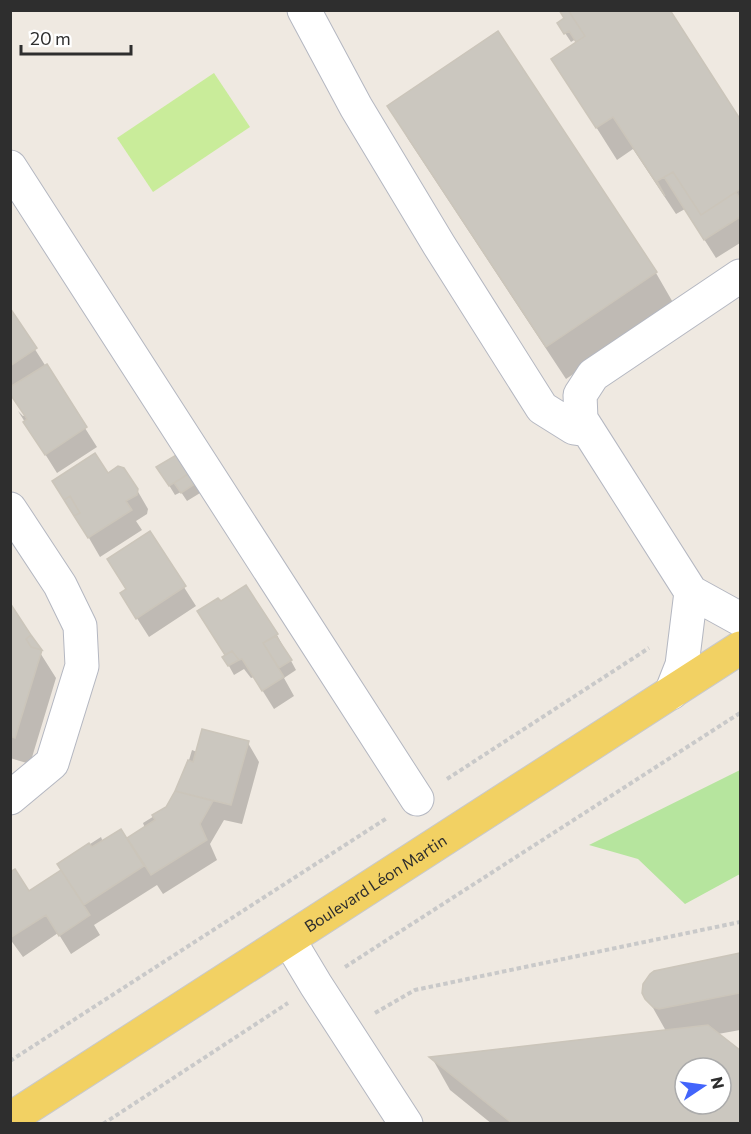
<svg xmlns="http://www.w3.org/2000/svg" width="751" height="1134" font-family="Commissioner,sans-serif">
	<rect width="100%" height="100%" fill="#efe9e1"/>
	<path fill="#b6e59e" d="M 740,770 L 740,874 L 685,904 L 638,859 L 589,845 Z"/>
	<path fill="#c9ec9a" d="M 214,73 L 250,127 L 153,192 L 117,138 Z"/>
	<path fill="#0003" fill-rule="evenodd" d="M 668,10 L 740,121 L 740,243 L 716,258 L 685,209 L 676,214 L 633,149 L 617,160 L 553,59 L 578,43 L 576,39 L 571,42 L 559,24 Z
		M 498,34 L 656,273 L 675,306 L 566,379 L 408,139 L 389,106 Z
		M 10,310 L 97,447 L 57,473 L 18,411 L 23,416 L 25,415 L 10,392 Z
		M 177,456 L 205,490 L 187,501 L 181,492 L 175,495 L 164,477 Z
		M 108,476 L 137,490 L 148,509 L 147,514 L 136,521 L 142,530 L 100,557 L 82,526 Z
		M 150,534 L 196,606 L 149,637 L 133,612 L 127,590 Z
		M 246,587 L 277,635 L 296,670 L 284,678 L 294,696 L 274,709 L 254,677 L 251,678 L 244,669 L 234,675 L 224,657 L 226,656 L 210,631 L 221,603 Z
		M 10,605 L 56,678 L 30,764 L 10,758 Z
		M 248,743 L 259,762 L 242,824 L 224,820 L 210,844 L 217,860 L 163,894 L 157,885 L 94,925 L 100,935 L 71,954 L 58,933 L 23,957 L 10,939 L 10,873 L 29,893 L 63,871 L 59,864 L 101,837 L 103,842 L 126,840 L 145,828 L 143,823 L 167,808 L 184,777 L 192,750 L 197,752 Z
		M 740,956 L 740,1030 L 718,1034 L 740,1052 L 740,1124 L 492,1124 L 450,1090 L 432,1058 L 666,1031 L 644,992 L 651,975 ZM 685,1068 L 721,1068 L 721,1104 L 685,1104 Z"/>
	<path fill="#cbc7bf" stroke="#cbc5ba" stroke-width="1.5" fill-rule="evenodd" d="M 559,10 L 568,10 L 585,36 L 576,42 L 569,31 L 564,34 L 557,23 L 564,18 Z
		M 568,10 L 670,10 L 740,119 L 740,189 L 701,215 L 673,172 L 657,181 L 665,196 L 613,117 L 596,128 L 551,59 L 585,36 Z
		M 498,31 L 657,272 L 546,347 L 387,106 Z
		M 673,172 L 701,215 L 736,192 L 740,199 L 740,217 L 704,240 L 664,177 Z
		M 10,308 L 37,348 L 10,366 Z
		M 47,364 L 87,427 L 45,455 L 23,422 L 27,419 L 10,394 L 10,387 Z
		M 95,453 L 108,473 L 118,466 L 124,468 L 138,489 L 137,495 L 126,501 L 132,510 L 88,538 L 74,516 L 80,513 L 70,496 L 64,500 L 52,481 Z
		M 178,454 L 190,473 L 169,486 L 156,467 Z
		M 194,470 L 201,480 L 181,493 L 174,483 Z
		M 70,496 L 80,513 L 74,516 L 64,500 Z
		M 150,531 L 186,586 L 136,619 L 120,593 L 126,589 L 107,559 Z
		M 246,585 L 278,634 L 263,643 L 284,677 L 262,691 L 242,659 L 239,660 L 232,651 L 225,655 L 197,611 L 218,598 L 221,601 Z
		M 10,603 L 31,635 L 26,639 L 31,647 L 42,650 L 15,738 L 10,736 Z
		M 31,635 L 42,650 L 31,647 L 26,639 Z
		M 276,636 L 292,660 L 279,668 L 263,643 Z
		M 232,651 L 239,660 L 228,666 L 222,657 Z
		M 202,729 L 249,741 L 231,805 L 175,791 L 188,760 L 193,762 Z
		M 175,791 L 213,801 L 200,824 L 207,840 L 151,875 L 127,838 L 155,820 L 152,815 L 166,807 Z
		M 121,829 L 144,866 L 84,905 L 57,864 L 89,843 L 92,847 Z
		M 15,869 L 29,891 L 61,870 L 90,915 L 59,936 L 46,915 L 10,938 L 10,872 Z
		M 740,953 L 740,993 L 659,1009 L 653,1007 L 645,999 L 642,993 L 643,984 L 650,974 L 654,971 Z
		M 708,1025 L 740,1050 L 740,1124 L 513,1124 L 429,1057 ZM 685,1068 L 721,1068 L 721,1104 L 685,1104 Z"/>
	<g fill="none" stroke-linecap="round" stroke-linejoin="round">
		<defs>
			<path id="minor" d="M 304,10 L 356,107 L 439,245 L 542,408 L 574,428 L 588,430
				M 10,167 L 417,799
				M 10,509 L 60,585 L 80,626 L 82,666 L 52,763 L 10,798
				M 691,592 L 581,419 L 580,395 L 593,375 L 740,276
				M 671,693 L 682,665 L 691,592 L 740,619
				M 289,940 L 316,985 L 406,1124"/>
			<g id="major">
				<path id="s1" d="M 10,1119 L 740,648"/>
			</g>
		</defs>
		<use href="#minor" stroke="#b4b7c1" stroke-width="35"/>
		<use href="#major" stroke="#c9c9c9" stroke-width="35"/>
		<path stroke="#c9c9c9" stroke-width="4" stroke-dasharray="4.5 3" stroke-linecap="butt" d="M 447,779 L 649,648
			M 345,967 L 740,713
			M 375,1013 L 415,990 L 740,922
			M 10,1061 L 387,818
			M 103,1124 L 288,1003"/>
		<use href="#minor" stroke="#fff" stroke-width="33"/>
		<use href="#major" stroke="#f2d163" stroke-width="33"/>
	</g>
	<g text-anchor="middle" stroke-width="5" stroke-linejoin="round" paint-order="stroke">
		<g font-size="16" fill="#2e2e2e" stroke="#fff">
			<text dy="6" stroke="none"><textPath href="#s1" startOffset="435">Boulevard Léon Martin</textPath></text>
		</g>
	</g>
	<rect width="751" height="1134" fill="none" stroke="#2e2e2e" stroke-width="24"/>
	<g transform="translate(703 1086) rotate(77)"><circle r="28" fill="#ffffff" stroke="#ababab" stroke-width="1.5"/>
	<path d="M0-4.5L10 22L0 15L-10 22Z" fill="#4264fb"/>
	<text y="-9" font-size="16" font-weight="bold" text-anchor="middle" fill="#2e2e2e">N</text>
	</g>
	<path d="M21 45v9h110v-9" fill="none" stroke="#2e2e2e" stroke-width="3"/>
	<text x="30" y="45" font-size="18" fill="#2e2e2e" stroke="#ffffff" stroke-width="4.5" paint-order="stroke">20 m</text>
</svg>
